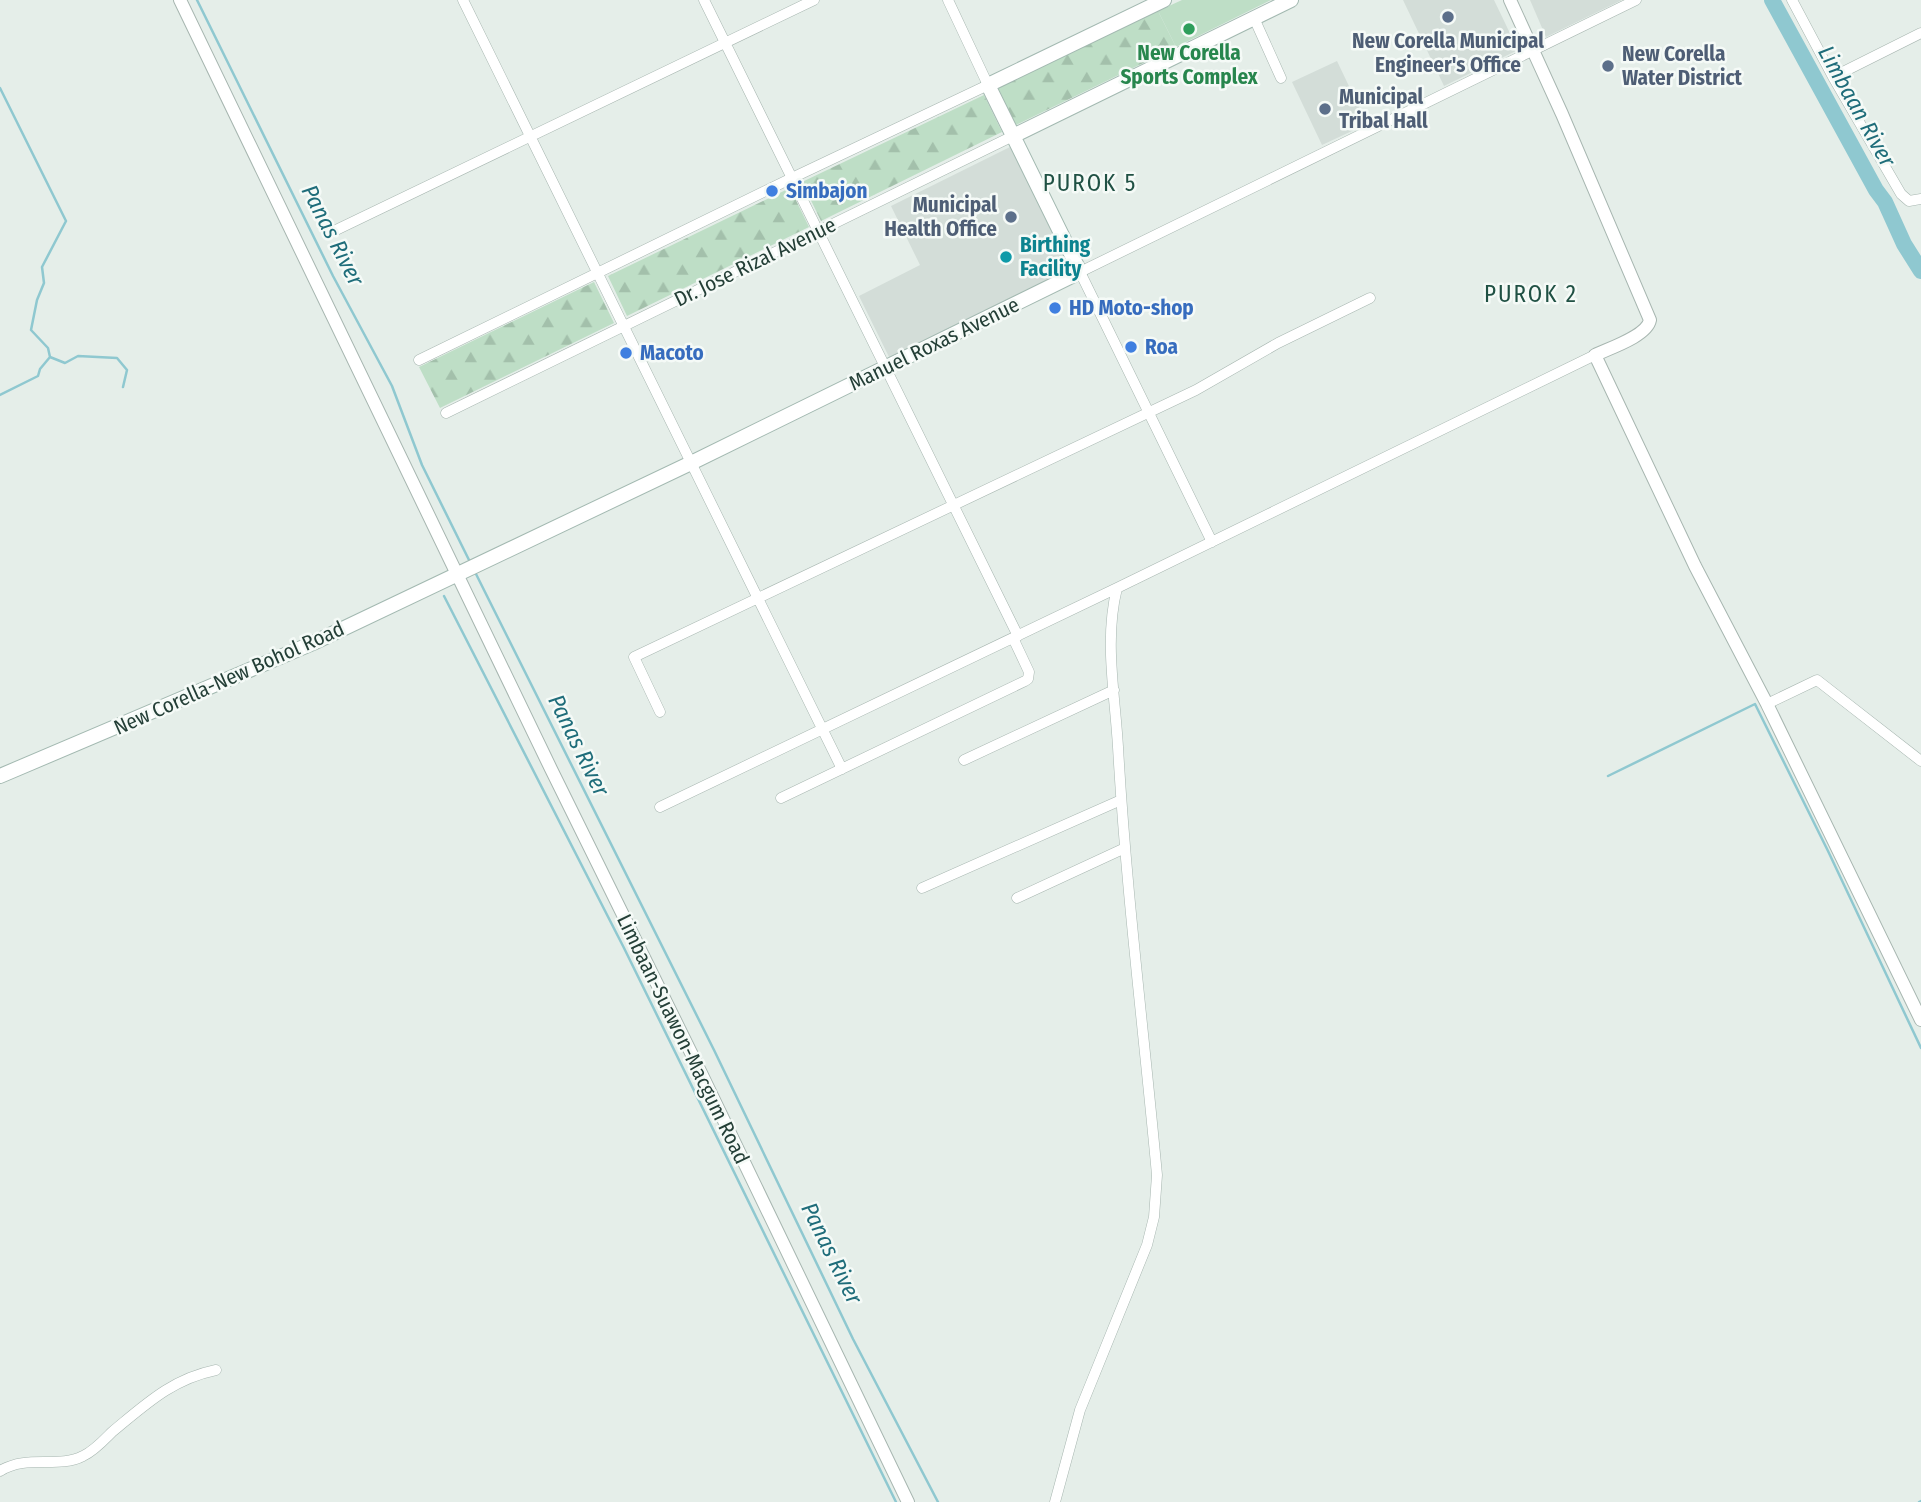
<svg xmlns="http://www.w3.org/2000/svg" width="1921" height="1502" font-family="'Fira Sans Condensed',sans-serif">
	<defs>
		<pattern id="forest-firs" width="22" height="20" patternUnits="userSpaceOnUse" patternTransform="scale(1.75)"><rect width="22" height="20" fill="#bedec6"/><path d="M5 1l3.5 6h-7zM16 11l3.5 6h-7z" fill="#a3c0ab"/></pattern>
	</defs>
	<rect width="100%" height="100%" fill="#e5eee9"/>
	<path fill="#d3ddd8" d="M 1403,0 L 1494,0 L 1518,50 L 1444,86 Z
		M 1530,0 L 1622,0 L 1546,37 Z
		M 1337,61 L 1367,124 L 1322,145 L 1292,82 Z
		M 1012,146 L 1071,268 L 890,359 L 859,296 L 920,265 L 891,206 Z"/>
	<path fill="#bedec6" d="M 1182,0 L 1271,0 L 1176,47 L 1158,11 Z"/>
	<path fill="url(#forest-firs)" d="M 1158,11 L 1176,47 L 1016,125 L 998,88 Z
		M 984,95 L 1002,132 L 821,221 L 802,182 Z
		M 790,188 L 809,227 L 627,316 L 608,276 Z
		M 594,282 L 614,323 L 440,408 L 419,367 Z"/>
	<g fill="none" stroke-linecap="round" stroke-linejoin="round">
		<path stroke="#8fc8d0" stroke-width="2.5" d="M 197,0 L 333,276 L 392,386 L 422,465 L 470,562
			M 0,88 L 66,221 L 42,267 L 44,283 L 37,300 L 31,330 L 48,348 L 50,357
			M 50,357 L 65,363 L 78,356 L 117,358 L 127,370 L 123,387
			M 0,395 L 38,376 L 40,369 L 50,357
			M 475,572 L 714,1050 L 853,1339 L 938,1502
			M 444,596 L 624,948 L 896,1502
			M 1608,776 L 1755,704 L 1828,851 L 1921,1048
			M 1919,1502 L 1921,1501"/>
		<path stroke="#8fc8d0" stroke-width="16" d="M 1772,0 L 1876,190 L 1885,202 L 1904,244 L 1921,271"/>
		<defs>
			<path id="minor" d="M 463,0 L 842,769
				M 704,0 L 1018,636
				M 1792,0 L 1833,77 L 1901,194 L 1909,201 L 1921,199
				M 1254,18 L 1281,78
				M 1833,77 L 1921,33
				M 336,230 L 814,0
				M 419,360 L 792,178 L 988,85 L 948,0
				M 446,413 L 1013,136
				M 1212,542 L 1080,272 L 1636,0
				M 1767,704 L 1817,680 L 1921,761
				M 660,712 L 634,657 L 1196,390 L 1278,343 L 1370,298
				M 964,760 L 1114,690
				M 781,798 L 1025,681 L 1028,679 L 1029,672 L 1013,638
				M 660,807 L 1117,588 L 1595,355
				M 922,888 L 1121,800
				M 1017,898 L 1125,848
				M 0,1471 C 27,1454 58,1469 83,1456 C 94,1451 104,1440 112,1432 C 146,1404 172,1379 216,1370
				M 1055,1502 L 1080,1410 L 1147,1245 L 1154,1217 L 1157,1175 C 1144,1033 1126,890 1118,747 C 1115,694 1104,640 1117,588"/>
			<path id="tertiary" d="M 180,0 L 551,769 L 700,1071 L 908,1502
				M 1510,0 L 1562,114 L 1650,320 C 1647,336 1610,348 1595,355 L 1695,566 L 1767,704 L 1921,1020"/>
			<path id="secondary" d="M 1013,136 L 1291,0
				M 0,776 L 313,643 L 691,463 L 1080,272 L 988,85 L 1164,0"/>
		</defs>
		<use href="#minor" stroke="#a7b6b0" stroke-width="11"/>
		<use href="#tertiary" stroke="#a7b6b0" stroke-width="14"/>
		<use href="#secondary" stroke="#a3b9b1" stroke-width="16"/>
		<use href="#minor" stroke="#fff" stroke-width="10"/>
		<use href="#tertiary" stroke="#fff" stroke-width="12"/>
		<use href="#secondary" stroke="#fff" stroke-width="14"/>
	</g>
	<g fill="#5c6f8a" stroke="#f5faf7" stroke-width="2.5">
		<circle cx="1448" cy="17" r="7"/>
		<circle cx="1608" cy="66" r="7"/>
		<circle cx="1325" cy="109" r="7"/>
		<circle cx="1011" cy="217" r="7"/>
	</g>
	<circle fill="#2e9e5b" stroke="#f5faf7" stroke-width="2.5" cx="1189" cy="29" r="7"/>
	<g fill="#3f7fe0" stroke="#f5faf7" stroke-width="2.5">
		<circle cx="772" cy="191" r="7"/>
		<circle cx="1055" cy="308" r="7"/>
		<circle cx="1131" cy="347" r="7"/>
		<circle cx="626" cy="353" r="7"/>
	</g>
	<circle fill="#0f9aa8" stroke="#f5faf7" stroke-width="2.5" cx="1006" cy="257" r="7"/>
	<g text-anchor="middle" stroke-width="5" stroke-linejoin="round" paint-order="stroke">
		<g font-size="21" font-weight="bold" fill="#4e5e75" stroke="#f5faf7" text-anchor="start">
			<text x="1448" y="48" text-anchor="middle">New Corella Municipal<tspan x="1448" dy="24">Engineer's Office</tspan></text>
			<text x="1622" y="61">New Corella<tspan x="1622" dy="24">Water District</tspan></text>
			<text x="1339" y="104">Municipal<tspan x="1339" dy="24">Tribal Hall</tspan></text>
			<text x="997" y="212" text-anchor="end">Municipal<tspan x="997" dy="24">Health Office</tspan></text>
		</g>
		<g font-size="21" font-weight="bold" fill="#27864d" stroke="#f5faf7">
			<text x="1189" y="60">New Corella<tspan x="1189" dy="24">Sports Complex</tspan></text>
		</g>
		<g font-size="21" font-weight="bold" fill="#366cbe" stroke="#f5faf7" text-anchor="start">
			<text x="786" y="198">Simbajon</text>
			<text x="1069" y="315">HD Moto-shop</text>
			<text x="1145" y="354">Roa</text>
			<text x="640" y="360">Macoto</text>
		</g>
		<g font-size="21" font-weight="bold" fill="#0d838f" stroke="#f5faf7" text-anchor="start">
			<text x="1020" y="252">Birthing<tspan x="1020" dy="24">Facility</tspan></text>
		</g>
		<g font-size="21" fill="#243f37" stroke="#f5faf7">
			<text transform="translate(755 262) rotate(-26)" y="7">Dr. Jose Rizal Avenue</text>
			<text transform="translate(934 344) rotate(-26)" y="7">Manuel Roxas Avenue</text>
			<text transform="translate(229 678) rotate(-24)" y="7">New Corella-New Bohol Road</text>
			<text transform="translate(683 1039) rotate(64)" y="7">Limbaan-Suawon-Macgum Road</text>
		</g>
		<g font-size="23" font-style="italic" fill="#1f6d7a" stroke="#f5faf7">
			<text transform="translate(1857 106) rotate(61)" y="8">Limbaan River</text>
			<text transform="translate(333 235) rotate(63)" y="8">Panas River</text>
			<text transform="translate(579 745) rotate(64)" y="8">Panas River</text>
			<text transform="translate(832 1253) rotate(64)" y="8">Panas River</text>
		</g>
		<g font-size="23" letter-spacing="2" fill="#205144" stroke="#f5faf7">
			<text x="1090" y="191">PUROK 5</text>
			<text x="1531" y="302">PUROK 2</text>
		</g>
	</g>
</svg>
